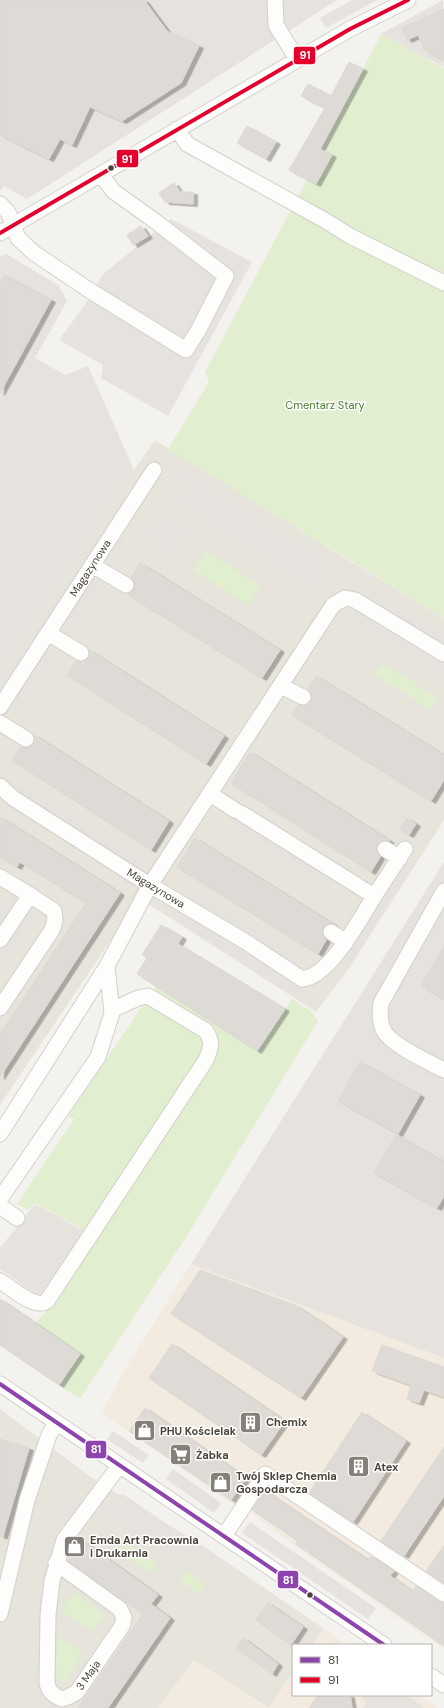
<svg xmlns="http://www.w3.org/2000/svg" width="444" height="1708" font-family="'DM Sans',sans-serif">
	<defs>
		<filter id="shadow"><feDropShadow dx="4.5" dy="2.5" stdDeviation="0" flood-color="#0004"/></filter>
	</defs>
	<rect width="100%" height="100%" fill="#f4f2ee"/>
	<path fill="#e7e4dc" d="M 155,440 L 444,619 L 444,820 L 348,970 L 316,1012 L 139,898 L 0,1105 L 0,677 L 134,470 Z
		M 0,1409 L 91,1477 L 209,1550 L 323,1628 L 312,1645 L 293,1645 L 293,1672 L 269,1708 L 194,1660 L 158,1708 L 0,1708 Z"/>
	<path fill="#f3ebdf" d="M 191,1264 L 444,1358 L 444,1649 L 295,1546 L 250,1512 L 229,1502 L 102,1413 L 124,1371 Z
		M 323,1628 L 347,1645 L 312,1645 Z
		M 194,1660 L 267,1708 L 158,1708 Z
		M 293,1672 L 293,1695 L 420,1695 L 438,1708 L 269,1708 Z"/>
	<path fill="#e6e2de" d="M 0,0 L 337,0 L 27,199 L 4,186 L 0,191 Z
		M 443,0 L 444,67 L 381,34 Z
		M 6,254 L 58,285 L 67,301 L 35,358 L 65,375 L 88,366 L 134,470 L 0,677 L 0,257 Z
		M 444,862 L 444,1358 L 191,1264 Z"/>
	<path fill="#e1eecf" d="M 381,34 L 444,68 L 444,619 L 350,560 L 168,449 L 209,382 L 205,372 L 294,204 Z
		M 206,551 L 260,585 L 249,605 L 194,571 Z
		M 382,663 L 438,698 L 430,710 L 374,674 Z
		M 157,986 L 257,1050 L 292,999 L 312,1012 L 318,1021 L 188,1234 L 80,1399 L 59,1385 L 80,1354 L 35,1323 L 52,1305 L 98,1238 L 35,1203 L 28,1210 L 17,1204 L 74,1119 L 68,1116 L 143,1005 Z
		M 130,1545 L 154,1561 L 156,1567 L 153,1571 L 146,1570 L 125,1555 L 124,1547 Z
		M 187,1571 L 205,1584 L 198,1594 L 180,1580 Z
		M 74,1592 L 105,1615 L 92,1632 L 61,1610 Z
		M 58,1636 L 83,1653 L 64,1683 L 56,1676 Z"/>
	<path fill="#e6e3df" d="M 352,0 L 377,0 L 326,28 L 320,18 Z
		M 171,219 L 252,262 L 168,416 L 101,378 L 103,365 L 59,340 L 84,306 L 103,274 Z
		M 178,465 L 333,563 L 315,593 L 172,503 L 185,483 L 172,475 Z
		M 124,495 L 128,497 L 0,694 L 0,685 Z
		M 158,510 L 193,531 L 175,559 L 141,538 Z
		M 118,537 L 127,543 L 114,562 L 105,556 Z
		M 91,578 L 100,584 L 70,631 L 61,624 Z
		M 365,585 L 444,635 L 444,676 L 351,618 L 363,598 L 359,595 Z
		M 46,647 L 56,653 L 15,715 L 6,710 Z
		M 23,783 L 145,860 L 139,869 L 17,792 Z
		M 238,818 L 333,879 L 327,888 L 232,828 Z
		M 407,857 L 417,862 L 349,966 L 340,960 Z
		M 189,887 L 300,957 L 294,967 L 184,896 Z
		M 13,892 L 40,909 L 0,971 L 0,912 Z
		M 177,907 L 320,997 L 313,1007 L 171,917 Z
		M 35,1204 L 86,1232 L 42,1299 L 0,1269 L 0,1248 Z
		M 113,1431 L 149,1455 L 143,1463 L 107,1439 Z
		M 173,1469 L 221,1503 L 214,1513 L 166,1479 Z
		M 73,1494 L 82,1499 L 68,1519 L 60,1513 Z
		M 123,1494 L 222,1562 L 205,1564 L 190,1554 L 185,1559 L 186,1570 L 101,1514 L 101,1501 L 105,1504 Z
		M 58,1516 L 62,1522 L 53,1553 L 42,1683 L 39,1692 L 64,1708 L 46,1708 L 36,1702 L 38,1691 L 34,1675 L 38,1597 L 46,1557 Z
		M 250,1522 L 376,1608 L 368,1619 L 242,1533 Z
		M 364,1695 L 406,1695 L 425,1708 L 362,1708 L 367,1702 L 362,1698 Z"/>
	<path fill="#dedbd6" stroke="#dcd9d4" filter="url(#shadow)" d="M 0,0 L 144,0 L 167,31 L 199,46 L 181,83 L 122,121 L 90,107 L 72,145 L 60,139 L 49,159 L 0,135 Z
		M 444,9 L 444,60 L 425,50 L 418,35 L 407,40 L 402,28 Z
		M 349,62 L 363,69 L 320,149 L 332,155 L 316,184 L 289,170 L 325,108 L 301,96 L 308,84 L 331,96 Z
		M 247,126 L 276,142 L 266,159 L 237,143 Z
		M 174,183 L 180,192 L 193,192 L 193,204 L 165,202 L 159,193 Z
		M 141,226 L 148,236 L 133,245 L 127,235 Z
		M 4,275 L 51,300 L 0,393 L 0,283 Z
		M 140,563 L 280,650 L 262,678 L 127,594 L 134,589 L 134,581 L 131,577 Z
		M 89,650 L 224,736 L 206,764 L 67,675 L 76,661 L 81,662 L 88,658 Z
		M 316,676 L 444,755 L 444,780 L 431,801 L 292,715 L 298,705 L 304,706 L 311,701 L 312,696 L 308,689 Z
		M 34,735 L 169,821 L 151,850 L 12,760 L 21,747 L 26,748 L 33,744 Z
		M 250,752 L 390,841 L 381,841 L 378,844 L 376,849 L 380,857 L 371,872 L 231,783 Z
		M 0,817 L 120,893 L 0,1077 L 0,1034 L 86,903 L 20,862 L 17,867 L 0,857 Z
		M 407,818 L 416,824 L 409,835 L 399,829 Z
		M 195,838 L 333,924 L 327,924 L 323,927 L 323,936 L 326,940 L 318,954 L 177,867 Z
		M 161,925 L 182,937 L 178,944 L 285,1009 L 257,1051 L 137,974 L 147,958 L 142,955 Z
		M 444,946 L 444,999 L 421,986 Z
		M 360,1062 L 420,1095 L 398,1134 L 338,1101 Z
		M 396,1135 L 444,1162 L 444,1196 L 437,1208 L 374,1173 Z
		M 200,1270 L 297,1306 L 343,1337 L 301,1398 L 171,1314 Z
		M 0,1299 L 80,1354 L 59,1385 L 0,1345 Z
		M 172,1344 L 285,1421 L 261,1455 L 149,1378 Z
		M 382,1345 L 444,1367 L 444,1397 L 424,1390 L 419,1403 L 407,1399 L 411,1385 L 372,1371 Z
		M 145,1408 L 246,1478 L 231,1500 L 129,1431 Z
		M 362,1412 L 406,1441 L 353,1522 L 309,1493 Z
		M 0,1439 L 29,1448 L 3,1536 L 0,1536 Z
		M 444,1447 L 444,1496 L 404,1556 L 381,1541 Z
		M 265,1491 L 368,1560 L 371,1556 L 394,1571 L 390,1576 L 413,1591 L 416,1586 L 439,1601 L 444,1603 L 444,1646 L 296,1544 L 298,1541 L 252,1510 Z
		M 77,1540 L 81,1543 L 83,1541 L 158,1595 L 151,1604 L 170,1618 L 108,1708 L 78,1708 L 143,1614 L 68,1561 L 74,1552 L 70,1550 L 71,1548 Z
		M 444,1545 L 444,1583 L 426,1571 Z
		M 268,1603 L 303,1627 L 291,1645 L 256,1620 Z
		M 243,1638 L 278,1664 L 272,1674 L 236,1648 Z
		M 318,1695 L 350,1695 L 352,1708 L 309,1708 Z"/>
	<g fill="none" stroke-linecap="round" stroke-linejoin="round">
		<defs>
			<path id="minor" d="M 275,0 L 276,25 L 297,59
				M 177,129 L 187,144 L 326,221 L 350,236 L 444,283
				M 0,204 L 8,212 L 18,238 L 34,253 L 89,290 L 186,350 L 199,329 L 226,276 L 155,221 L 113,191 L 101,174
				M 0,233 L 350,29 L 408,0
				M 92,565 L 126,585
				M 48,633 L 81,653
				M 281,686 L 303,697
				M 0,707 L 154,470
				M 0,723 L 26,739
				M 0,786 L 13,798 L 140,879 L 246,942 L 302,979 C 330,977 361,917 375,895 C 385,880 395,864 405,849
				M 210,794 L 235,810
				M 241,813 L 374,896
				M 385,849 L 400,858
				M 0,877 L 30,895 L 0,940
				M 444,891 L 381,1003 C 380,1013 379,1022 384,1031 C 391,1045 429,1062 444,1070
				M 331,932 L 346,942
				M 0,1008 L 52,930 L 55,920 L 54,911 L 30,895
				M 0,1134 L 107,966
				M 0,1199 L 98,1057 L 112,1013 L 107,966 L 150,885 L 333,605 L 345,598 L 355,600 L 444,654
				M 0,1206 L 17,1218
				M 0,1281 C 12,1288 35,1310 47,1301 L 206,1060 C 211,1047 213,1043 206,1031 L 148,996 L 138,998 L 112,1010
				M 0,1384 L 384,1645
				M 224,1536 L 265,1474 L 444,1594
				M 56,1563 L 120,1609 L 124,1618 L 122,1626 L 77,1692 L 68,1697 L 62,1699 C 53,1695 48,1691 47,1682 L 48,1615 L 52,1581 L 64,1540 L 119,1466
				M 0,1614 L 27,1500 L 49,1435 L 56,1423
				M 431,1676 L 444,1685"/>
		</defs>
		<use href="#minor" stroke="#d2d0cb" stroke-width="17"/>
		<use href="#minor" stroke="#fdfdfc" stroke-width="15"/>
		<defs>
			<path id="bus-1" d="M 0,1384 L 384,1645"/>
			<path id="bus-2" d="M 0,233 L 350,29 L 408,0"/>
		</defs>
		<use href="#bus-1" stroke="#fff" stroke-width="7"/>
		<use href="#bus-2" stroke="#fff" stroke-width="7"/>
		<use href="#bus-1" stroke="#8e44ad" stroke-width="4"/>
		<use href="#bus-2" stroke="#e4002b" stroke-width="4"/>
	</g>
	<defs>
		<symbol id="building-square" viewBox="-11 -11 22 22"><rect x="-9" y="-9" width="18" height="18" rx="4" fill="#868178" stroke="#fff"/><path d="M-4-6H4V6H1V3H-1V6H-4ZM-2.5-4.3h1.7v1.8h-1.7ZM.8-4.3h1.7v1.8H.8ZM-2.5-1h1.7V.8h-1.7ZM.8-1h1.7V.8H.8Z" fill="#fff"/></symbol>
		<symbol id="shop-square" viewBox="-11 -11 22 22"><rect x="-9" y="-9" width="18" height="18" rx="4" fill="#868178" stroke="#fff"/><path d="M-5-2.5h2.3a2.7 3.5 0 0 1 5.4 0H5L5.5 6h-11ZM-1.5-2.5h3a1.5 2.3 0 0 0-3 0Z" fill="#fff"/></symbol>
		<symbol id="supermarket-square" viewBox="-11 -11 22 22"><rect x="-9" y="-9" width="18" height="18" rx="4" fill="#868178" stroke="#fff"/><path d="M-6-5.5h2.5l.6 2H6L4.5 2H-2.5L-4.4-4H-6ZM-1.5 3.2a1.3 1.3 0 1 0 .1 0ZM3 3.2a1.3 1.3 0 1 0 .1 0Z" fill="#fff"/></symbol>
	</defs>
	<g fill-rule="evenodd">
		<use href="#building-square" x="238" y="1410" width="25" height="25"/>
		<use href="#shop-square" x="132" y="1418" width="25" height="25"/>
		<use href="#supermarket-square" x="168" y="1442" width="25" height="25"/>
		<use href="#building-square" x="346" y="1454" width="25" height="25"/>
		<use href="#shop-square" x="208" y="1470" width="25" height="25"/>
		<use href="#shop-square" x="62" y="1534" width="25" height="25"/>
	</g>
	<g fill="#4b4439" stroke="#fff" stroke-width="1.5">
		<circle cx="111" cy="168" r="3.5"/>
		<circle cx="310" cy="1595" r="3.5"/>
	</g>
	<g text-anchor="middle" stroke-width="3" stroke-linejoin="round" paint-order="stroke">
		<g font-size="11" fill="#4a7f2a" stroke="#fff">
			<text x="325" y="409">Cmentarz Stary</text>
		</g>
		<g font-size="11" fill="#4b4439" stroke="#fff">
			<text transform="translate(90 568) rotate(-57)" y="4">Magazynowa</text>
			<text transform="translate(156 888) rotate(31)" y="4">Magazynowa</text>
			<text transform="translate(88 1675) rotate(-55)" y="4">3 Maja</text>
		</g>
		<g font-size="11" font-weight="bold" fill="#4b4439" stroke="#fff" text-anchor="start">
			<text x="266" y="1426">Chemix</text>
			<text x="160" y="1435">PHU Kościelak</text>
			<text x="196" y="1459">Żabka</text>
			<text x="374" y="1471">Atex</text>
			<text x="236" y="1480">Twój Sklep Chemia<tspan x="236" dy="13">Gospodarcza</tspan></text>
			<text x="90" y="1544">Emda Art Pracownia<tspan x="90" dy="13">i Drukarnia</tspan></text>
		</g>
	</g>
	<g stroke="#fff" stroke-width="1.5">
		<rect x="293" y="46" width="23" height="19" rx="4" fill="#e4002b"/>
		<rect x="116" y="149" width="23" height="19" rx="4" fill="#e4002b"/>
		<rect x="85" y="1440" width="22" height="19" rx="4" fill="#8e44ad"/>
		<rect x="277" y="1570" width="22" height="19" rx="4" fill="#8e44ad"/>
	</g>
	<g font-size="11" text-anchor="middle" font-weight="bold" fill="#fff">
		<text x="305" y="59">91</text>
		<text x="127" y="163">91</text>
		<text x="96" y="1453">81</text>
		<text x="288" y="1584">81</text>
	</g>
	<rect x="292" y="1644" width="140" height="52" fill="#ffffff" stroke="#b7b4b0"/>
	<rect x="300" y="1657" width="20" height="6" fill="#8e44ad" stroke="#b7b4b0"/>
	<text x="328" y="1664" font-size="12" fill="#4b4439">81</text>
	<rect x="300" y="1677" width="20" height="6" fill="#e4002b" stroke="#b7b4b0"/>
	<text x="328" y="1684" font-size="12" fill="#4b4439">91</text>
</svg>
